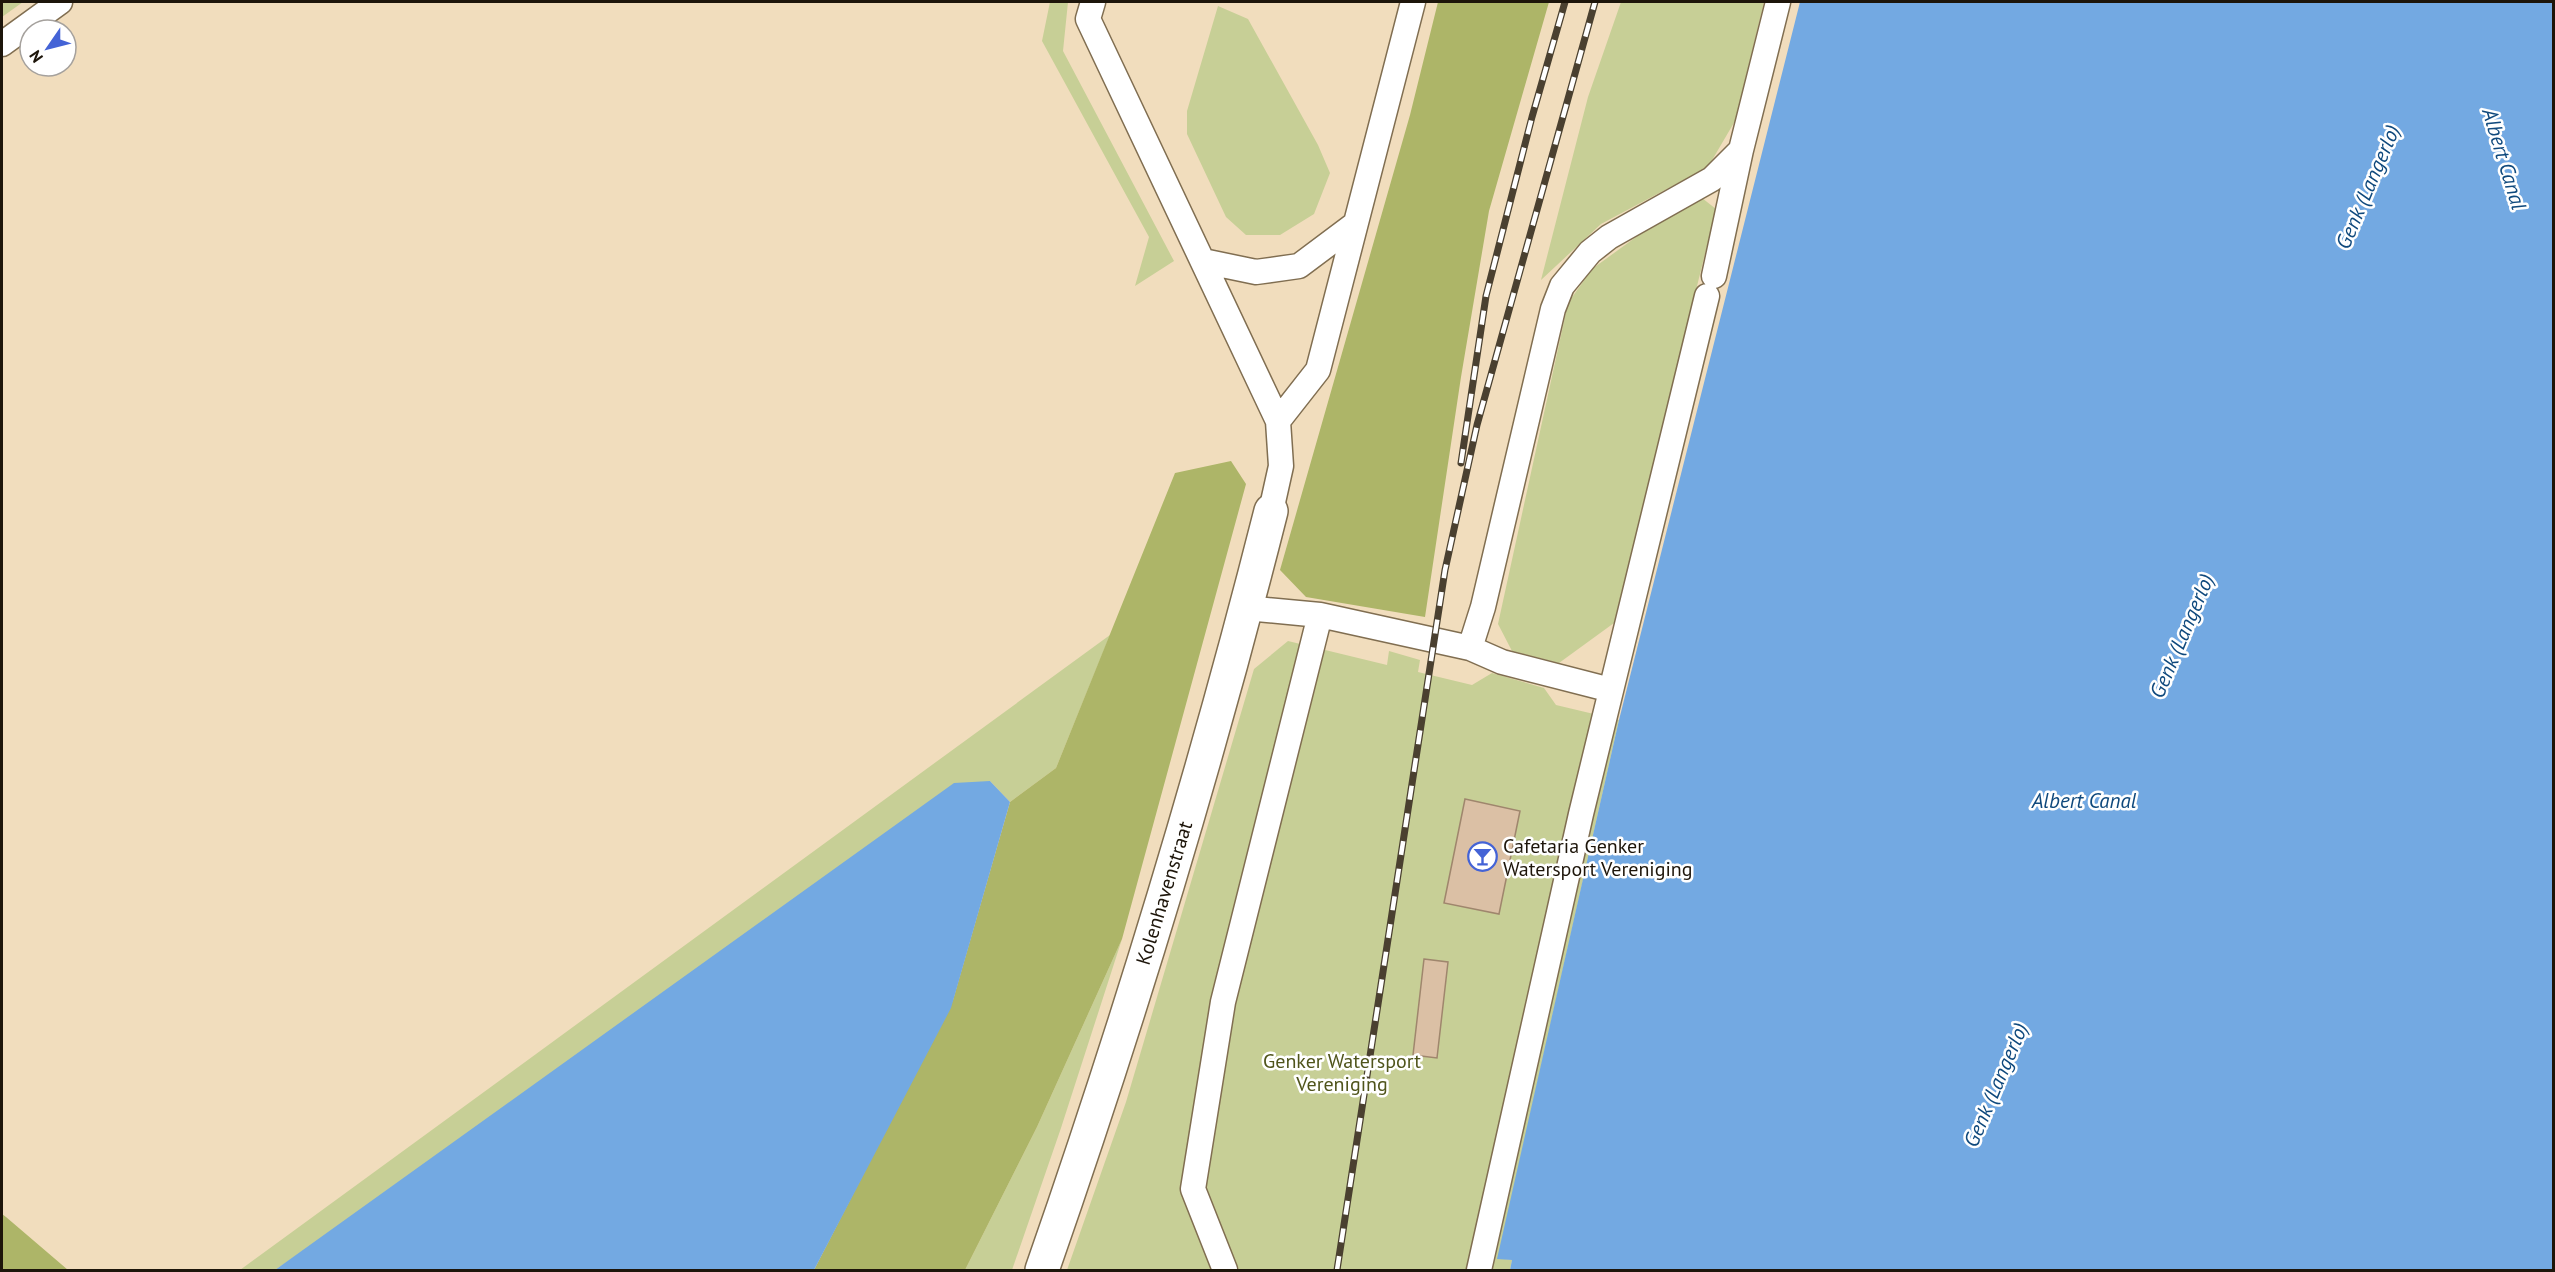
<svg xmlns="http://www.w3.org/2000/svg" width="2555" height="1272" font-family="'PT Sans',sans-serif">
	<rect width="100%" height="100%" fill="#f1ddbd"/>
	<path fill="#c7cf96" d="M 2,2 L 23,2 L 2,17 Z
		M 1050,2 L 1068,2 L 1063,51 L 1174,261 L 1135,286 L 1149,237 L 1042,41 Z
		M 1621,2 L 1764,2 L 1735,121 L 1708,167 L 1601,224 L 1541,280 L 1588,97 Z
		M 1218,6 L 1248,19 L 1318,145 L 1330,173 L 1314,214 L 1280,235 L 1246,235 L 1226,217 L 1187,134 L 1187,111 Z
		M 1702,198 L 1716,209 L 1614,623 L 1559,663 L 1512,651 L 1498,624 L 1568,303 L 1592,269 L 1654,224 Z
		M 1110,635 L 1056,768 L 1010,802 L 990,781 L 275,1270 L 240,1270 Z
		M 1288,641 L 1387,665 L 1389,651 L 1420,660 L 1418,672 L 1472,685 L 1492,673 L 1544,688 L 1556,705 L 1619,720 L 1498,1258 L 1512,1260 L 1510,1270 L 1067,1270 L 1126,1102 L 1254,669 Z
		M 1122,939 L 1061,1128 L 1012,1270 L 965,1270 L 1037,1127 Z"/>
	<path fill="#adb568" d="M 1438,2 L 1549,2 L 1489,211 L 1461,377 L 1425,617 L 1306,597 L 1280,570 L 1410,115 Z
		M 1231,461 L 1246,484 L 1122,939 L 1037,1127 L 965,1270 L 814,1270 L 953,1000 L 1010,802 L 1056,768 L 1175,473 Z
		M 2,1214 L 6,1217 L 68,1270 L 2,1270 Z"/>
	<path fill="#73a9e2" d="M 1800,2 L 2553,2 L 2553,1270 L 1510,1270 L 1512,1260 L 1497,1259 L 1619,720 Z
		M 990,781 L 1010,802 L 951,1008 L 814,1270 L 275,1270 L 954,783 Z"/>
	<path fill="#dbc0a5" stroke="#9f866d" stroke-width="1.5" d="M 1465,799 L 1520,811 L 1499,914 L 1444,903 Z
		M 1424,959 L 1448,962 L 1437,1058 L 1413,1055 Z"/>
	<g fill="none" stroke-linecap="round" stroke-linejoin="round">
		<defs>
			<path id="lane" d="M 1093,2 L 1088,19 L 1278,421 L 1281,466 L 1271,511
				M 2,44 L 60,2
				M 1203,261 L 1256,272 L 1299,266 L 1355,224
				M 1714,276 L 1741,150
				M 1278,421 L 1318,370 L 1413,2
				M 1246,608 L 1320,615 L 1470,648 L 1502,662 L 1611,690
				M 1470,648 L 1483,607 L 1553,309 L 1562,286 L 1590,252 L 1609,237 L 1712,179 L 1741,150 L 1778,2
				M 1225,1270 L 1193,1189 L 1223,1002 L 1320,615
				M 1479,1270 L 1581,814 L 1707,296"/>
			<path id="street" d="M 1042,1270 C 1129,1021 1206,768 1271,511"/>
		</defs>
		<use href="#lane" stroke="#806e51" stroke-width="27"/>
		<use href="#street" stroke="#806e51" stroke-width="36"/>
		<use href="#lane" stroke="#fff" stroke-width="24"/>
		<use href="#street" stroke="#fff" stroke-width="33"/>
		<defs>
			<path id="rail" d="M 1461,463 L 1486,296 L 1532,117 L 1565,2
				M 1337,1270 L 1445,570 L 1477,425 L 1595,2"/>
		</defs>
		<use href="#rail" stroke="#4a4030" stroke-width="7"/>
		<use href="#rail" stroke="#fff" stroke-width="4.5" stroke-dasharray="14" stroke-linecap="butt"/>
	</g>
	<defs>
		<symbol id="bar-ring" viewBox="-11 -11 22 22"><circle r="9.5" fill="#fff" stroke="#4463d6" stroke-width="1.5"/><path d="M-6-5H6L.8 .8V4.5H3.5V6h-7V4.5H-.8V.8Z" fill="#4463d6"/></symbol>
	</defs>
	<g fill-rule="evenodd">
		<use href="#bar-ring" x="1466" y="840" width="33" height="33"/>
	</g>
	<g text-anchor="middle" stroke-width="5" stroke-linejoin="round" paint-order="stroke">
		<g font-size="20" fill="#1d150a" stroke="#fff" text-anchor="start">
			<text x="1503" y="853">Cafetaria Genker<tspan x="1503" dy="23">Watersport Vereniging</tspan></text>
		</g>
		<g font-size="20" fill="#1d150a" stroke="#fff">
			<text transform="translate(1164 893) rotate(-73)" y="7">Kolenhavenstraat</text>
		</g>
		<g font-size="20" fill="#4f541b" stroke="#fff">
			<text x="1342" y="1068">Genker Watersport<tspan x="1342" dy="23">Vereniging</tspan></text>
		</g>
		<g font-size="21" font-style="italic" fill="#0f497d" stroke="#fff">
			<text transform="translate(2504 159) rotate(73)" y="7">Albert Canal</text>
			<text transform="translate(2368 187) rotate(-67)" y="7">Genk (Langerlo)</text>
			<text transform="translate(2182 636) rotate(-67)" y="7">Genk (Langerlo)</text>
			<text x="2084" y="808">Albert Canal</text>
			<text transform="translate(1996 1085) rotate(-67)" y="7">Genk (Langerlo)</text>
		</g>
	</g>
	<rect width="2555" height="1272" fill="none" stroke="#1d150a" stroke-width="6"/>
	<g transform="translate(48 48) rotate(235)"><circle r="28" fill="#ffffff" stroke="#a5a19d" stroke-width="1.5"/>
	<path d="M0-4.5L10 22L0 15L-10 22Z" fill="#4463d6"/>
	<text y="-9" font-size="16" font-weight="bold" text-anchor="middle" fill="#1d150a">N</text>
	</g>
</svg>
